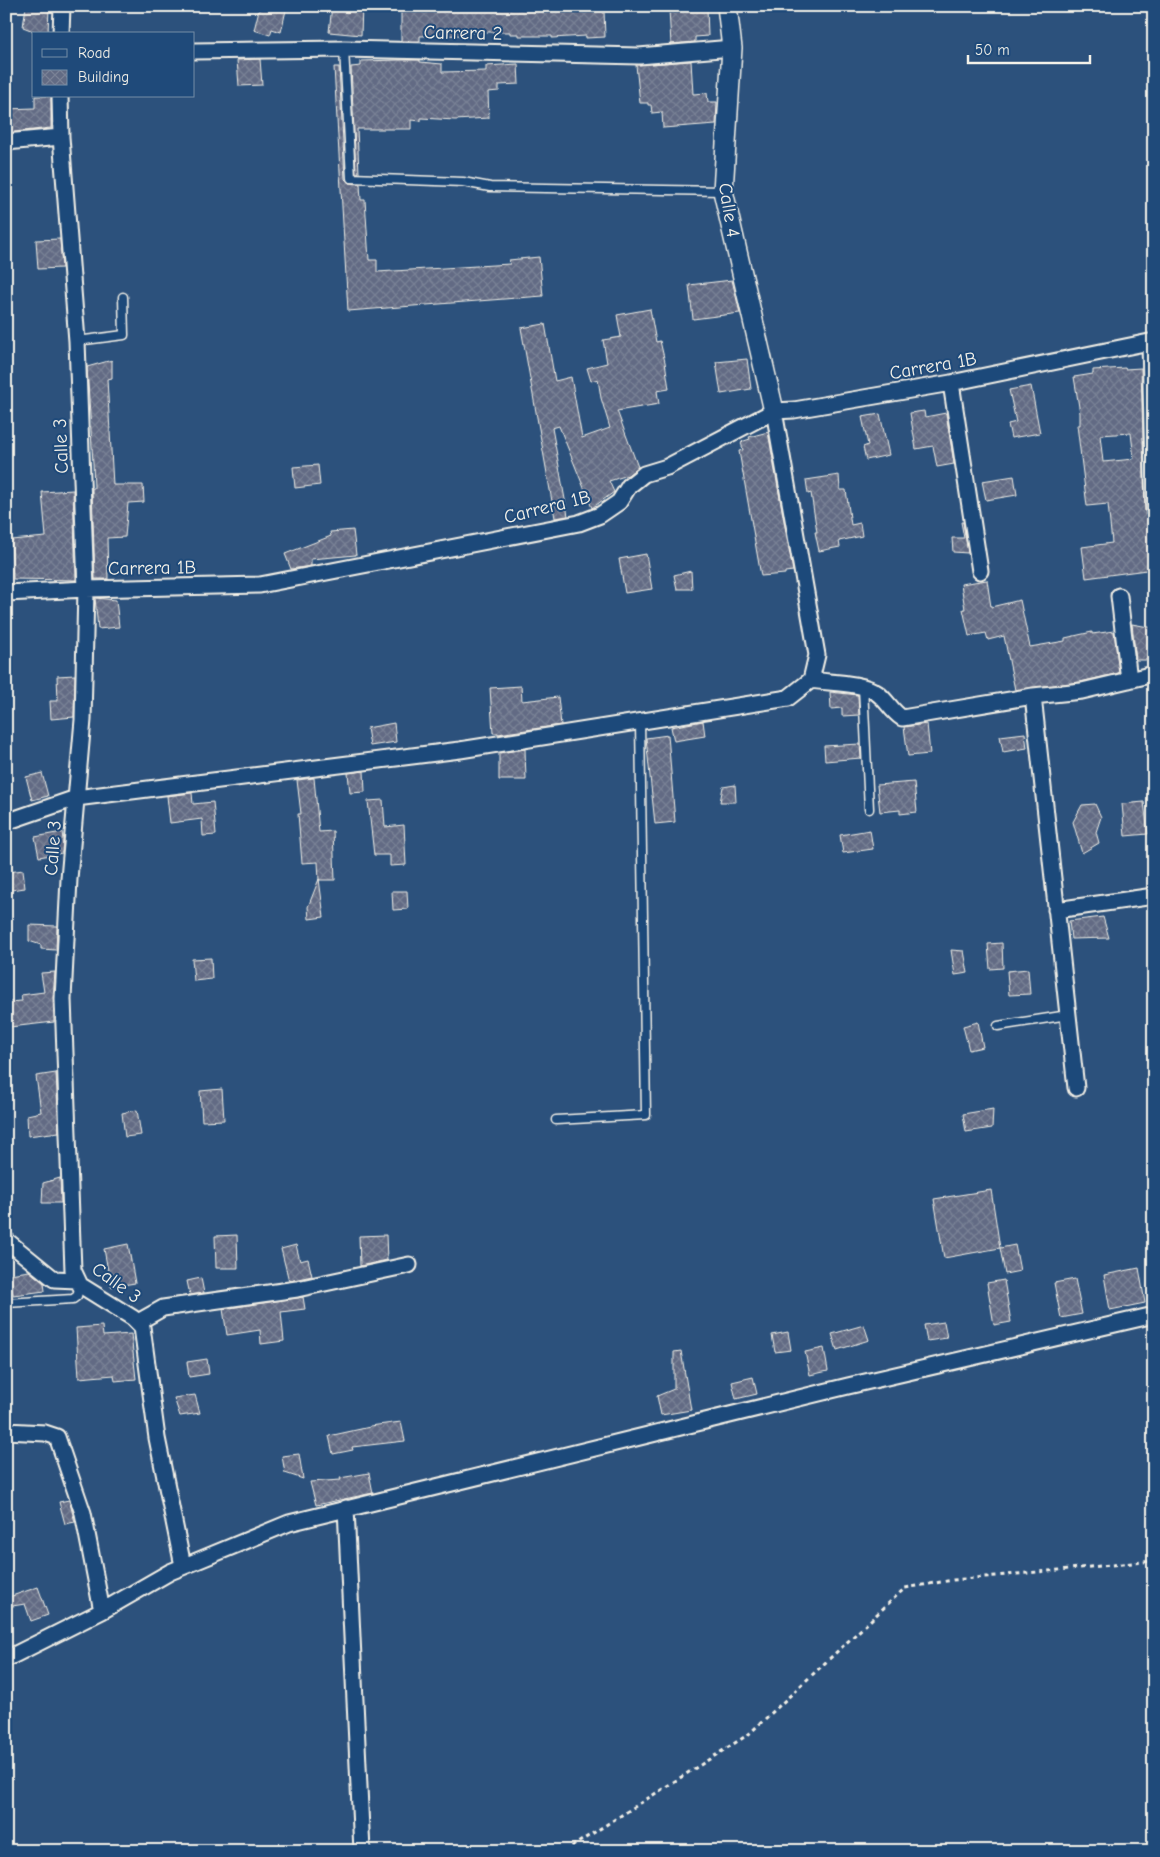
<svg xmlns="http://www.w3.org/2000/svg" width="1160" height="1857" font-family="'Comic Neue',sans-serif">
	<defs>
		<pattern id="building-cross-hatch" width="8" height="8" patternUnits="userSpaceOnUse" patternTransform="scale(1.25)"><rect width="8" height="8" fill="#626b84"/><path d="M0 0l8 8M0 8l8-8" fill="none" stroke="#798195"/></pattern>
	</defs>
	<rect width="100%" height="100%" fill="#2c517c"/>
	<filter id="ink" filterUnits="userSpaceOnUse"><feTurbulence type="fractalNoise" baseFrequency=".02" numOctaves="2"/><feDisplacementMap in="SourceGraphic" scale="10" xChannelSelector="R" yChannelSelector="G"/><feConvolveMatrix kernelMatrix="1 2 1 2 8 2 1 2 1" color-interpolation-filters="sRGB"/></filter>
	<g filter="url(#ink)">
		<path fill="url(#building-cross-hatch)" stroke="#f4f1e8" fill-rule="evenodd" d="M 26,6 L 49,6 L 48,34 L 41,34 L 23,27 Z
			M 260,6 L 272,6 L 286,10 L 281,32 L 272,29 L 270,35 L 254,30 Z
			M 332,6 L 362,6 L 361,35 L 329,32 Z
			M 570,6 L 571,12 L 604,11 L 605,37 L 586,38 L 586,36 L 552,38 L 552,36 L 519,36 L 519,34 L 510,34 L 510,32 L 482,32 L 462,33 L 462,35 L 420,36 L 420,41 L 401,41 L 401,7 Z
			M 707,7 L 708,36 L 695,37 L 695,42 L 671,44 L 669,9 Z
			M 260,59 L 262,85 L 239,86 L 237,60 Z
			M 398,60 L 420,60 L 420,62 L 442,64 L 442,72 L 486,71 L 486,66 L 518,64 L 519,84 L 499,85 L 499,91 L 488,92 L 489,118 L 455,120 L 421,118 L 421,121 L 411,120 L 411,129 L 357,129 L 359,173 L 356,173 L 351,67 L 361,66 L 361,61 Z
			M 691,61 L 693,94 L 707,93 L 708,102 L 717,102 L 716,124 L 663,128 L 662,112 L 652,113 L 651,105 L 648,105 L 648,103 L 640,103 L 636,65 Z
			M 334,67 L 339,67 L 345,179 L 349,183 L 360,184 L 361,200 L 365,200 L 369,260 L 377,260 L 377,272 L 510,264 L 509,260 L 539,257 L 543,296 L 348,311 Z
			M 35,96 L 51,96 L 51,128 L 6,133 L 6,109 L 35,108 Z
			M 60,239 L 62,268 L 38,269 L 36,240 Z
			M 732,280 L 740,313 L 693,319 L 689,285 Z
			M 650,309 L 656,342 L 660,341 L 665,362 L 669,389 L 657,391 L 659,404 L 617,411 L 638,467 L 628,475 L 609,481 L 614,492 L 592,508 L 559,426 L 552,428 L 568,516 L 555,518 L 521,328 L 545,324 L 555,381 L 571,377 L 582,438 L 610,428 L 601,398 L 598,379 L 591,381 L 587,368 L 607,363 L 603,340 L 621,337 L 617,315 Z
			M 747,359 L 751,389 L 721,394 L 716,362 Z
			M 112,360 L 112,378 L 107,379 L 113,485 L 143,485 L 144,502 L 128,503 L 125,537 L 107,538 L 108,579 L 95,579 L 92,488 L 94,488 L 93,463 L 87,367 Z
			M 1125,368 L 1125,369 L 1141,368 L 1145,510 L 1146,515 L 1154,519 L 1154,569 L 1086,578 L 1082,547 L 1112,543 L 1108,504 L 1087,506 L 1077,425 L 1080,425 L 1080,413 L 1074,377 L 1093,374 L 1093,370 ZM 1131,433 L 1134,459 L 1103,462 L 1100,435 Z
			M 1031,386 L 1040,433 L 1011,438 L 1008,424 L 1016,422 L 1009,390 Z
			M 924,411 L 925,417 L 946,413 L 954,464 L 937,467 L 933,446 L 916,449 L 910,413 Z
			M 880,414 L 889,455 L 866,460 L 863,447 L 868,445 L 862,417 Z
			M 768,432 L 793,571 L 785,572 L 785,574 L 761,576 L 739,451 L 743,450 L 741,442 L 750,439 L 749,437 Z
			M 318,465 L 320,485 L 295,488 L 293,467 Z
			M 839,475 L 840,490 L 846,490 L 851,525 L 860,523 L 862,536 L 839,541 L 840,547 L 819,551 L 815,532 L 817,532 L 811,493 L 808,494 L 806,480 Z
			M 1014,476 L 1017,495 L 986,500 L 982,481 Z
			M 73,490 L 76,580 L 13,579 L 11,540 L 46,537 L 42,492 Z
			M 961,522 L 963,522 L 968,553 L 953,552 L 952,538 L 964,538 Z
			M 353,530 L 356,555 L 311,559 L 311,566 L 291,569 L 285,554 L 331,536 L 330,532 Z
			M 646,554 L 652,589 L 625,593 L 619,559 Z
			M 691,571 L 692,589 L 677,589 L 674,575 Z
			M 987,580 L 991,607 L 1020,600 L 1030,647 L 1065,641 L 1065,638 L 1092,632 L 1092,634 L 1114,631 L 1119,673 L 1080,682 L 1015,690 L 1004,636 L 988,640 L 986,633 L 969,636 L 963,609 L 965,609 L 961,584 Z
			M 95,598 L 116,600 L 119,627 L 98,629 Z
			M 1132,624 L 1154,628 L 1154,660 L 1136,660 Z
			M 75,675 L 74,717 L 51,719 L 50,701 L 58,701 L 57,676 Z
			M 521,686 L 522,701 L 558,697 L 561,725 L 498,734 L 498,733 L 493,733 L 490,688 Z
			M 830,692 L 858,695 L 859,715 L 842,716 L 842,708 L 831,709 Z
			M 703,721 L 705,736 L 674,741 L 671,727 Z
			M 394,723 L 396,742 L 370,746 L 367,728 Z
			M 927,724 L 930,754 L 908,756 L 904,727 Z
			M 1025,733 L 1027,748 L 1003,752 L 1000,736 Z
			M 668,735 L 675,822 L 655,824 L 646,738 Z
			M 860,744 L 861,758 L 825,761 L 824,746 Z
			M 525,749 L 526,780 L 499,780 L 499,753 Z
			M 364,771 L 365,792 L 350,793 L 348,773 Z
			M 42,773 L 48,796 L 32,800 L 26,777 Z
			M 314,778 L 319,832 L 333,831 L 335,880 L 319,880 L 318,862 L 302,863 L 298,814 L 301,814 L 297,780 Z
			M 914,782 L 917,812 L 900,814 L 900,810 L 880,812 L 877,785 Z
			M 735,785 L 736,802 L 720,802 L 723,787 Z
			M 192,793 L 193,804 L 213,802 L 216,835 L 203,836 L 202,819 L 170,823 L 167,796 Z
			M 383,800 L 385,827 L 404,825 L 406,865 L 390,866 L 390,855 L 374,855 L 368,801 Z
			M 1144,802 L 1148,834 L 1125,836 L 1122,804 Z
			M 1095,804 L 1101,817 L 1096,832 L 1099,843 L 1082,853 L 1073,822 L 1082,805 Z
			M 870,830 L 873,849 L 843,853 L 840,835 Z
			M 62,832 L 63,840 L 62,853 L 39,857 L 35,837 Z
			M 23,870 L 25,888 L 11,890 L 9,872 Z
			M 319,879 L 324,917 L 309,919 L 308,907 Z
			M 392,891 L 407,891 L 408,909 L 393,910 Z
			M 1103,917 L 1109,938 L 1071,939 L 1069,921 Z
			M 29,925 L 57,926 L 56,950 L 41,949 L 41,945 L 29,941 Z
			M 1002,943 L 1003,968 L 990,969 L 988,944 Z
			M 951,950 L 964,951 L 968,973 L 955,975 Z
			M 211,958 L 212,979 L 194,981 L 192,959 Z
			M 1028,969 L 1030,994 L 1009,995 L 1007,971 Z
			M 55,972 L 53,998 L 54,1022 L 10,1027 L 7,1002 L 22,1001 L 21,995 L 44,992 L 41,973 Z
			M 978,1022 L 983,1047 L 969,1050 L 963,1026 Z
			M 56,1073 L 59,1132 L 28,1136 L 27,1115 L 41,1112 L 36,1076 Z
			M 222,1089 L 224,1120 L 202,1121 L 200,1091 Z
			M 993,1109 L 992,1128 L 966,1132 L 963,1114 Z
			M 137,1110 L 141,1135 L 125,1137 L 122,1113 Z
			M 60,1178 L 61,1203 L 42,1203 L 43,1183 Z
			M 991,1190 L 1000,1248 L 944,1258 L 934,1199 Z
			M 237,1235 L 238,1268 L 216,1268 L 215,1236 Z
			M 386,1235 L 387,1260 L 360,1266 L 359,1236 Z
			M 128,1244 L 135,1283 L 111,1287 L 104,1249 Z
			M 296,1245 L 300,1261 L 308,1259 L 312,1276 L 289,1281 L 281,1249 Z
			M 1015,1245 L 1020,1271 L 1005,1274 L 1000,1248 Z
			M 1139,1268 L 1145,1303 L 1110,1310 L 1104,1275 Z
			M 29,1271 L 44,1283 L 45,1291 L 13,1295 L 10,1274 Z
			M 201,1278 L 204,1293 L 190,1295 L 187,1281 Z
			M 1075,1279 L 1082,1314 L 1061,1318 L 1054,1283 Z
			M 1004,1280 L 1011,1322 L 994,1325 L 987,1283 Z
			M 303,1297 L 305,1309 L 281,1312 L 284,1341 L 261,1344 L 260,1330 L 227,1335 L 223,1309 Z
			M 944,1322 L 947,1338 L 927,1341 L 924,1325 Z
			M 864,1325 L 869,1340 L 837,1350 L 832,1334 Z
			M 102,1326 L 103,1336 L 131,1334 L 136,1379 L 115,1381 L 114,1375 L 79,1378 L 76,1328 Z
			M 788,1332 L 791,1350 L 775,1352 L 772,1335 Z
			M 824,1348 L 828,1371 L 810,1375 L 805,1352 Z
			M 681,1351 L 691,1410 L 661,1415 L 657,1396 L 674,1389 L 674,1352 Z
			M 207,1359 L 209,1374 L 189,1377 L 187,1362 Z
			M 753,1377 L 757,1394 L 736,1399 L 732,1382 Z
			M 195,1395 L 200,1413 L 180,1416 L 174,1398 Z
			M 401,1422 L 405,1441 L 352,1447 L 353,1450 L 333,1454 L 329,1436 L 370,1427 L 370,1426 Z
			M 299,1454 L 303,1479 L 285,1473 L 282,1456 Z
			M 369,1473 L 373,1493 L 316,1505 L 310,1482 L 341,1480 L 340,1478 Z
			M 69,1500 L 75,1522 L 65,1524 L 59,1502 Z
			M 38,1587 L 48,1615 L 31,1621 L 25,1604 L 6,1607 L 6,1598 Z"/>
		<g fill="none" stroke-linecap="round" stroke-linejoin="round">
			<defs>
				<path id="service" d="M 344,49 L 351,178 L 463,182 L 490,187 L 723,191
					M 77,341 L 124,335 L 123,297
					M 863,687 L 869,809
					M 998,1026 L 1068,1015
					M 556,1120 L 646,1115 L 640,722
					M 6,1303 L 73,1299 L 77,1296 L 80,1285"/>
				<path id="minor" d="M 61,34 L 62,6
					M 194,51 L 344,49 L 639,56 L 732,48
					M 60,96 L 61,137 L 77,341 L 86,589 L 83,720 L 69,879 L 63,999 L 73,1270 L 80,1285 L 133,1318 L 142,1327 L 157,1438 L 183,1566
					M 6,142 L 61,137
					M 1150,342 L 1154,510
					M 951,383 L 980,571
					M 6,593 L 86,589 L 260,585 L 579,523 L 600,515 L 619,502 L 629,486 L 644,474 L 667,467 L 774,411 L 794,410 L 951,383 L 1154,341
					M 1119,596 L 1129,680
					M 811,680 C 829,683 862,682 877,693 C 887,700 891,711 902,718 L 1033,696 L 1082,691 L 1154,674
					M 1033,696 L 1076,1088
					M 6,822 L 76,798 L 460,750 L 788,698 L 811,680 L 817,655 L 774,411
					M 1056,910 L 1154,896
					M 6,1240 L 54,1279 L 77,1280
					M 138,1322 L 163,1308 L 297,1289 L 409,1265
					M 6,1431 L 45,1433 L 57,1437 L 83,1513 L 102,1611
					M 346,1508 L 362,1851
					M 6,1659 L 102,1611 L 170,1572 L 289,1523 L 848,1386 L 1154,1315"/>
				<path id="tertiary" d="M 727,6 L 732,48 L 723,191 L 774,411"/>
			</defs>
			<use href="#service" stroke="#f4f1e8" stroke-width="11"/>
			<use href="#minor" stroke="#f4f1e8" stroke-width="19"/>
			<use href="#tertiary" stroke="#f4f1e8" stroke-width="22"/>
			<path stroke="#f4f1e8" stroke-width="3" stroke-dasharray="4 4" stroke-linecap="butt" d="M 565,1851 L 749,1734 L 905,1588 L 953,1580 L 1154,1561"/>
			<use href="#service" stroke="#1f4a7a" stroke-width="8"/>
			<use href="#minor" stroke="#1f4a7a" stroke-width="15"/>
			<use href="#tertiary" stroke="#1f4a7a" stroke-width="19"/>
		</g>
	</g>
	<g text-anchor="middle" stroke-width="4" stroke-linejoin="round" paint-order="stroke">
		<g font-size="19" fill="#f4f1e8" stroke="#1f4a7a">
			<text transform="translate(463 32) rotate(1)" y="7">Carrera 2</text>
			<text transform="translate(730 210) rotate(81)" y="7">Calle 4</text>
			<text transform="translate(933 365) rotate(-10)" y="7">Carrera 1B</text>
			<text transform="translate(60 446) rotate(-92)" y="7">Calle 3</text>
			<text transform="translate(547 506) rotate(-14)" y="7">Carrera 1B</text>
			<text transform="translate(152 567) rotate(-1)" y="7">Carrera 1B</text>
			<text transform="translate(52 848) rotate(-86)" y="7">Calle 3</text>
			<text transform="translate(117 1282) rotate(36)" y="7">Calle 3</text>
		</g>
	</g>
	<rect width="1160" height="1857" fill="none" stroke="#1f4a7a" stroke-width="25"/>
	<rect x="12" y="12" width="1135" height="1832" fill="none" stroke="#f4f1e8" stroke-width="2" filter="url(#ink)"/>
	<rect x="32" y="32" width="162" height="65" fill="#1f4a7a" stroke="#748da6"/>
	<rect x="42" y="49" width="25" height="8" fill="#1f4a7a" stroke="#748da6"/>
	<text x="78" y="58" font-size="15" fill="#f4f1e8">Road</text>
	<rect x="42" y="70" width="25" height="15" fill="url(#building-cross-hatch)" stroke="#748da6"/>
	<text x="78" y="82" font-size="15" fill="#f4f1e8">Building</text>
	<path d="M968 55v8h122v-8" fill="none" stroke="#f4f1e8" stroke-width="2.5"/>
	<text x="975" y="55" font-size="15" fill="#f4f1e8" stroke="#1f4a7a" stroke-width="4" paint-order="stroke">50 m</text>
</svg>
